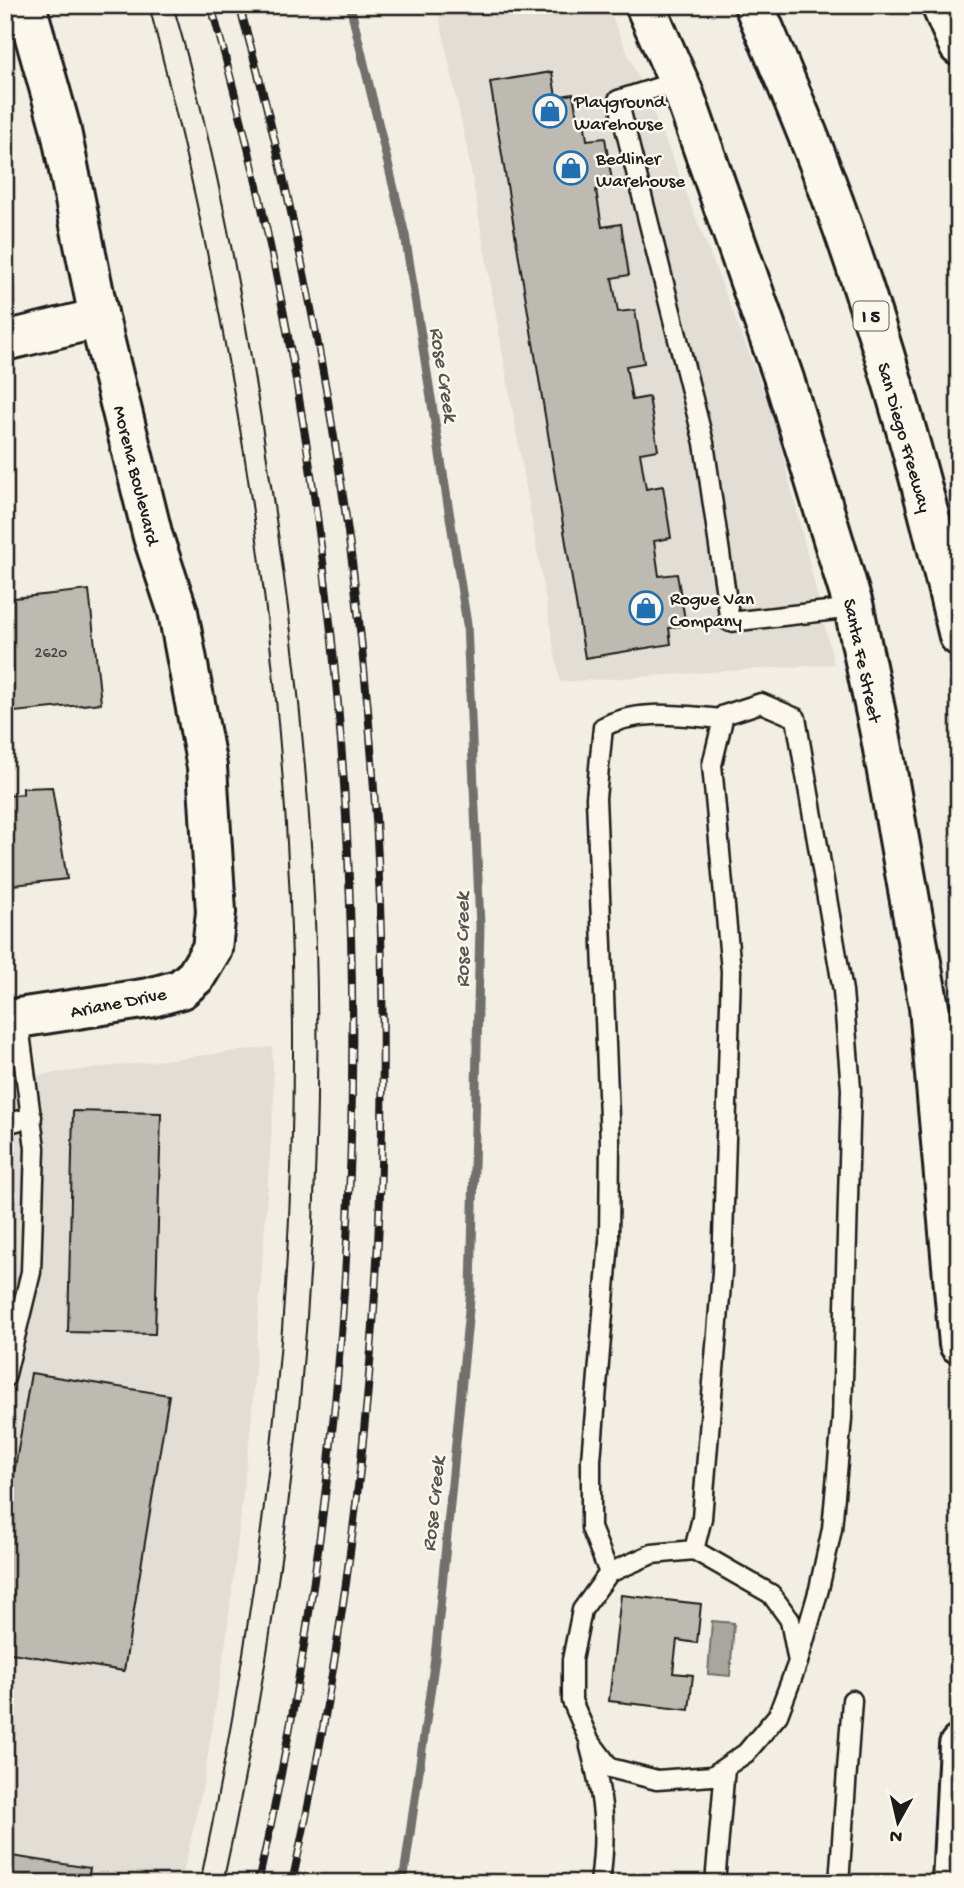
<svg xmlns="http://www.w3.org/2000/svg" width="964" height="1888" font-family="'Gochi Hand',sans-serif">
	<rect width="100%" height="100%" fill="#f2eee4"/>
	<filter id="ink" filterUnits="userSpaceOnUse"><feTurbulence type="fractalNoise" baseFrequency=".0143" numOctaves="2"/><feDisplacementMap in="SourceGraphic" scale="14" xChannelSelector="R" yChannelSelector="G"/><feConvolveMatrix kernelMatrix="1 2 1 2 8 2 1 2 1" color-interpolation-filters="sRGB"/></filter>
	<g filter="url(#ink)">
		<path fill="#e2ded5" d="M 437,5 L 607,5 L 673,159 L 774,418 L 834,664 L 560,682 L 467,149 Z
			M 272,1047 L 274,1096 L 251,1425 L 227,1634 L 204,1780 L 181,1883 L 5,1883 L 5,1079 Z"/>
		<path fill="#a9a6a0" stroke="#716f6b" stroke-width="2" d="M 712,1621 L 734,1623 L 730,1676 L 708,1674 Z"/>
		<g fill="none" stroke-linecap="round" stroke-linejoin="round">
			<path stroke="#716f6b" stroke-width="9" d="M 350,5 L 405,235 L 467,624 L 480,926 L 471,1289 L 435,1658 L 403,1883"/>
		</g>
		<path fill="#bdbab1" stroke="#1c1c1c" stroke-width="2" d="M 552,72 L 556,97 L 573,94 L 578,122 L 584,120 L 587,140 L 605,138 L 613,187 L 596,190 L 602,227 L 621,224 L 629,275 L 612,278 L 618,312 L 635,310 L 644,363 L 626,366 L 632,400 L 649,397 L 658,450 L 640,453 L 646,489 L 663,486 L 671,538 L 654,541 L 659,576 L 677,574 L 686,625 L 669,628 L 671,644 L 585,658 L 490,82 Z
			M 89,590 L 101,703 L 5,713 L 5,599 Z
			M 52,787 L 67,879 L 5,886 L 5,796 L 23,794 L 23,788 Z
			M 73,1111 L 161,1113 L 155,1334 L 68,1332 Z
			M 31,1373 L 169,1395 L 124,1671 L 5,1652 L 5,1527 Z
			M 621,1595 L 701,1604 L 697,1643 L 677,1640 L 673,1673 L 693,1675 L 689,1710 L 609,1701 Z
			M 5,1855 L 90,1868 L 88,1883 L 5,1883 Z"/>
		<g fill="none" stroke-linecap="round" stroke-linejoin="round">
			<defs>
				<path id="lane" d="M 678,81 L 618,100 L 704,443 L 730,622 L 854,608
					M 5,1124 L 32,1117
					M 5,1378 L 31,1272 L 35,1148 L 18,1018
					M 694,1550 L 702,1518 L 722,1272 L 731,971 L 712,765 L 724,715 L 761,703 L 796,718 L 843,991 L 851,1089 L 842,1418 L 832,1529 L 819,1589 L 798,1662 L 778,1715 L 746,1753 L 712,1776 L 657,1780 L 610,1768 L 589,1740 L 572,1701 L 572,1660 L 582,1610 L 609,1573 L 652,1554 L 694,1550 L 771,1594 L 790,1620 L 798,1662
					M 609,1573 L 591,1528 L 591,1460 L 609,1241 L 610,1142 L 596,798 L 603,727 C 638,708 684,716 723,719
					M 590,1747 C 604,1800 607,1828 600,1883
					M 715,1883 L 725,1768
					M 839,1883 L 852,1700"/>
				<path id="secondary" d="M 645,5 L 684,94 L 784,379 L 854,608 L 881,738 L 929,1007 L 959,1344
					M 5,341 L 99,318
					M 5,1020 L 149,998 L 181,989 L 196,976 L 212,949 L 216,912 L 207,767 L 178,612 L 153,537 L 99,318 L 60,126 L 26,5
					M 952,1883 L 959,1745"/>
				<path id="highway" d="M 754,5 C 774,53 794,100 813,148 C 875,305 920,472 959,636
					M 941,5 L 959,46"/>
			</defs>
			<use href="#lane" stroke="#1c1c1c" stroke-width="23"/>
			<use href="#secondary" stroke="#1c1c1c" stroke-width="44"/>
			<use href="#highway" stroke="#1c1c1c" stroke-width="44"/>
			<use href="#lane" stroke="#fbf7ec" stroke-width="18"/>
			<use href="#secondary" stroke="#fbf7ec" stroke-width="38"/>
			<use href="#highway" stroke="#fbf7ec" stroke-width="38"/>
			<path stroke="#1c1c1c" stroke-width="2" d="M 149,5 C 237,342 293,693 293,1041 C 294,1323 259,1607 200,1883
				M 173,5 C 218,157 246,315 269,472 C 293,629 311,787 316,946 C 325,1259 290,1577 223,1883"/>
			<defs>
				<path id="rail" d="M 211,5 C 382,614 398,1267 258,1883
					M 239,5 C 266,97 287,190 306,283 C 413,809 408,1359 292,1883"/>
			</defs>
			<use href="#rail" stroke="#1c1c1c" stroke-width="8"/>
			<use href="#rail" stroke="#fbf7ec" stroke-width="5" stroke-dasharray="16" stroke-linecap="butt"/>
		</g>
	</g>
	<defs>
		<symbol id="shop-ring" viewBox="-11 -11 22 22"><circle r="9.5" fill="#fbf7ec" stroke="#1f6fb2" stroke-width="1.5"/><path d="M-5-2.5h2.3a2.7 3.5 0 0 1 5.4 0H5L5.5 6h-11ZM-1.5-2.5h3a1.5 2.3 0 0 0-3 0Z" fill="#1f6fb2"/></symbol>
	</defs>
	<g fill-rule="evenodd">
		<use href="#shop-ring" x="531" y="92" width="38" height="38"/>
		<use href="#shop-ring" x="552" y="149" width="38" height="38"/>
		<use href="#shop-ring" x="627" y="589" width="38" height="38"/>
	</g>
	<g text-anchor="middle" stroke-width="5" stroke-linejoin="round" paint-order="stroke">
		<g font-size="16" fill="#444441">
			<text x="51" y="657">2620</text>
		</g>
		<rect fill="#fbf7ec" stroke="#5f5e5a" stroke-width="2" x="853.5" y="301.5" width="35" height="29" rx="5"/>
		<g font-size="18" font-weight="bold" fill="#1c1c1c">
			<text x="871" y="322">I 5</text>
		</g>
		<g font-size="19" fill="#1c1c1c" stroke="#fbf7ec" text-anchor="start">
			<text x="574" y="107">Playground<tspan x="574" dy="22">Warehouse</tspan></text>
			<text x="596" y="164">Bedliner<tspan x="596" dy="22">Warehouse</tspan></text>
			<text x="670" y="604">Rogue Van<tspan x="670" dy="22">Company</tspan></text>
		</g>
		<g font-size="19" fill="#1c1c1c" stroke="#fbf7ec">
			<text transform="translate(906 437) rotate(74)" y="7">San Diego Freeway</text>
			<text transform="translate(138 475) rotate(76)" y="7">Morena Boulevard</text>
			<text transform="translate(864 660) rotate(78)" y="7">Santa Fe Street</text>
			<text transform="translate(118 1001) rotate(-11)" y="7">Ariane Drive</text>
		</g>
		<g font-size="21" font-style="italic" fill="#545351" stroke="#fbf7ec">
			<text transform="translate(445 374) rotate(81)" y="7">Rose Creek</text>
			<text transform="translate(461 940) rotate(-90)" y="7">Rose Creek</text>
			<text transform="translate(432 1504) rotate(-84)" y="7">Rose Creek</text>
		</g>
	</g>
	<rect width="964" height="1888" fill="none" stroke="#fbf7ec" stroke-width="28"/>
	<rect x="14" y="14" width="936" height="1860" fill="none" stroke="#1c1c1c" stroke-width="2.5" filter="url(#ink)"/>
	<g transform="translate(898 1822) rotate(188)" stroke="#fbf7ec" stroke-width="5" paint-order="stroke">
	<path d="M0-5L12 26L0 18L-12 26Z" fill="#1c1c1c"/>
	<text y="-10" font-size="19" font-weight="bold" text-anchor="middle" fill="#1c1c1c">N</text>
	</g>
</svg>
